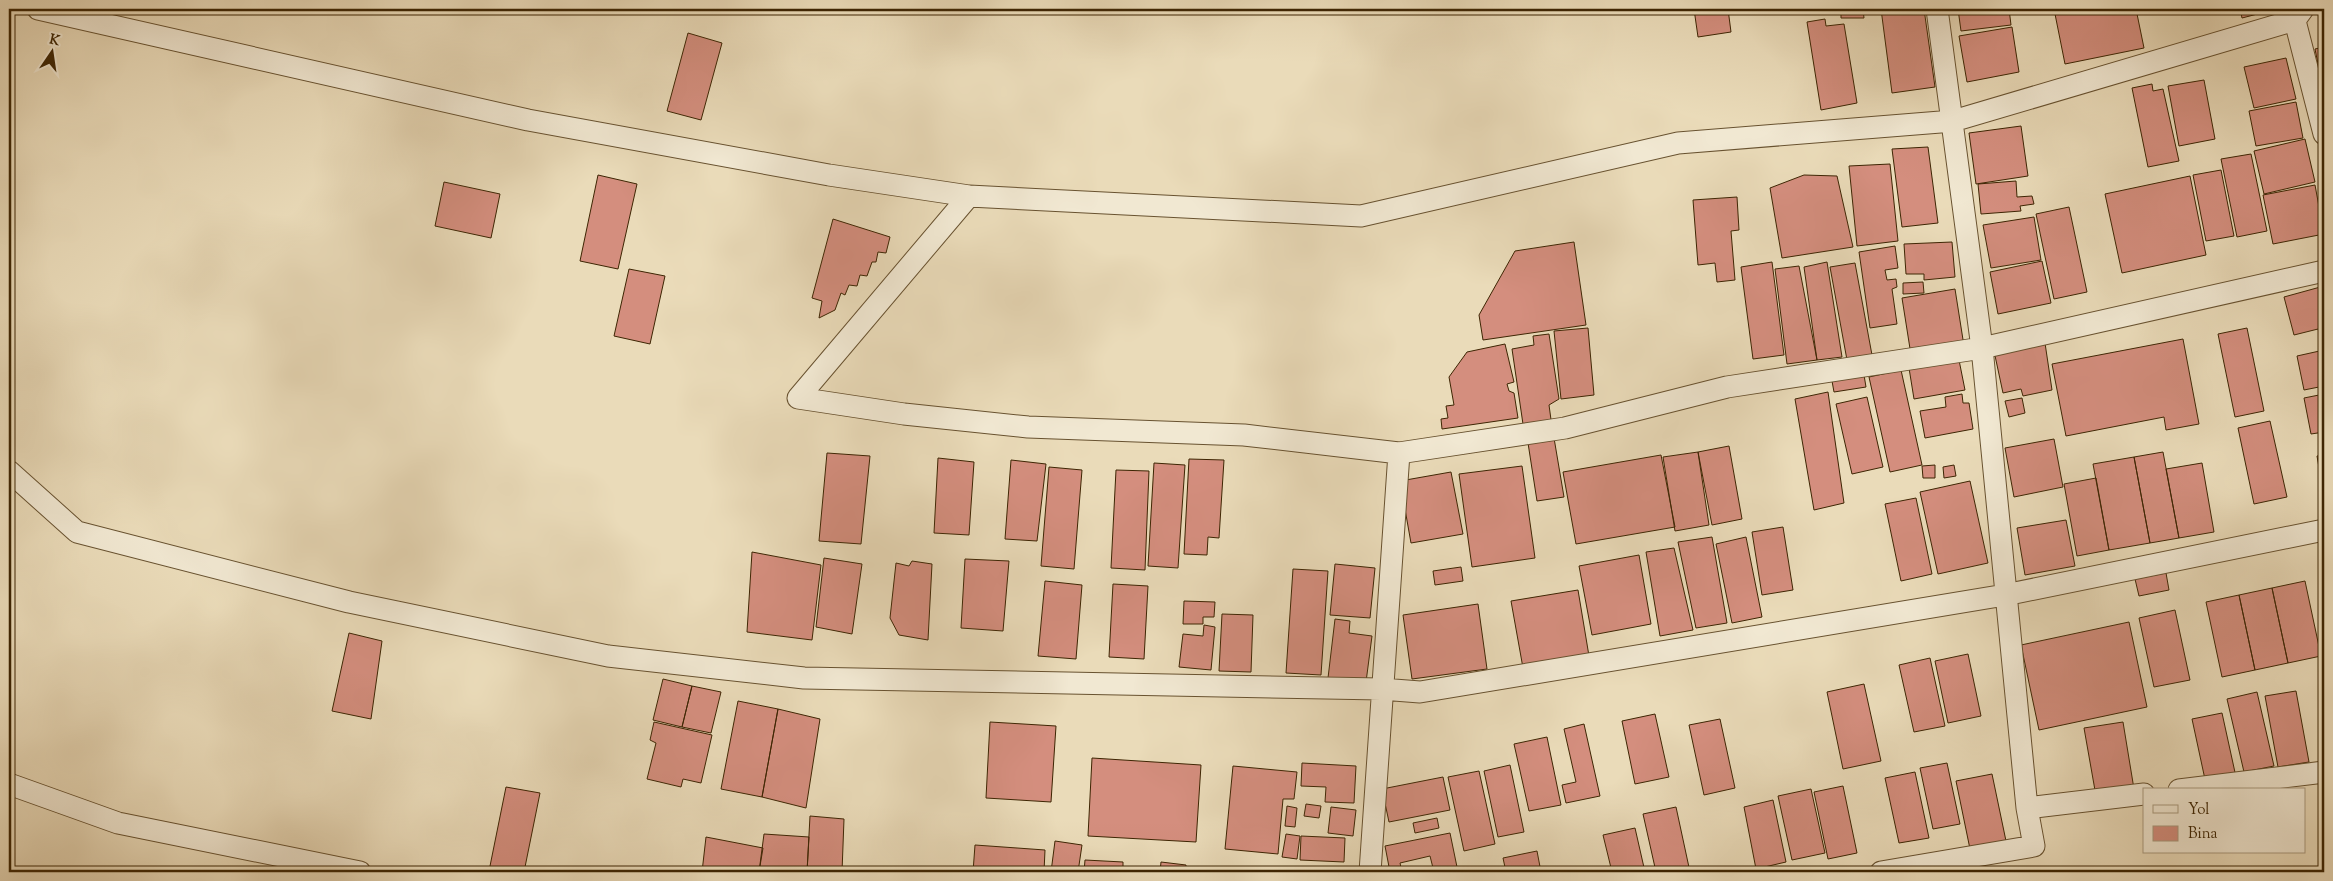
<svg xmlns="http://www.w3.org/2000/svg" width="2333" height="881" font-family="'Sorts Mill Goudy',serif">
	<rect width="100%" height="100%" fill="#eadbb9"/>
	<filter id="stains"><feTurbulence type="fractalNoise" baseFrequency=".004" numOctaves="4"/><feColorMatrix values="0 0 0 0 .2 0 0 0 0 .09 0 0 0 0 .02 0 0 0 .5 -.17"/></filter>
	<radialGradient id="worn" r=".72"><stop offset=".6" stop-color="#630" stop-opacity="0"/><stop offset="1" stop-color="#630" stop-opacity=".3"/></radialGradient>
	<path fill="#d48e7e" stroke="#3d2503" d="M 1694,9 L 1728,9 L 1731,32 L 1698,37 Z
		M 1841,9 L 1863,9 L 1864,18 L 1841,18 Z
		M 1881,9 L 1924,9 L 1935,87 L 1892,93 Z
		M 1958,9 L 2009,9 L 2011,25 L 1961,31 Z
		M 2054,9 L 2136,9 L 2144,48 L 2065,64 Z
		M 2219,9 L 2237,9 L 2220,13 Z
		M 2240,9 L 2269,9 L 2269,11 L 2242,18 Z
		M 1825,19 L 1826,26 L 1844,24 L 1857,103 L 1821,110 L 1807,22 Z
		M 2012,27 L 2019,72 L 1967,82 L 1959,36 Z
		M 688,33 L 722,43 L 701,120 L 667,111 Z
		M 2324,47 L 2324,83 L 2322,84 L 2315,49 Z
		M 2286,58 L 2296,99 L 2254,108 L 2244,67 Z
		M 2204,80 L 2215,139 L 2179,146 L 2168,86 Z
		M 2152,84 L 2153,91 L 2163,89 L 2179,161 L 2148,167 L 2132,88 Z
		M 2296,102 L 2303,138 L 2256,146 L 2249,111 Z
		M 2021,126 L 2028,176 L 1976,184 L 1969,133 Z
		M 2305,139 L 2315,182 L 2264,194 L 2254,151 Z
		M 1928,147 L 1938,223 L 1902,227 L 1892,149 Z
		M 2251,154 L 2267,231 L 2237,237 L 2221,159 Z
		M 1890,164 L 1898,241 L 1857,246 L 1849,166 Z
		M 2221,170 L 2234,236 L 2206,241 L 2193,175 Z
		M 598,175 L 637,184 L 618,269 L 580,261 Z
		M 1804,175 L 1837,176 L 1853,247 L 1782,258 L 1770,188 Z
		M 2190,176 L 2206,255 L 2122,273 L 2105,194 Z
		M 2016,181 L 2017,197 L 2032,196 L 2034,204 L 2020,206 L 2021,211 L 1981,214 L 1978,184 Z
		M 444,182 L 500,194 L 491,238 L 435,226 Z
		M 2315,185 L 2324,234 L 2273,244 L 2263,195 Z
		M 1737,197 L 1739,230 L 1731,231 L 1735,280 L 1717,282 L 1715,263 L 1698,265 L 1693,200 Z
		M 2069,207 L 2087,292 L 2054,299 L 2036,214 Z
		M 2034,217 L 2041,260 L 1991,268 L 1983,225 Z
		M 833,219 L 890,237 L 886,253 L 878,252 L 876,262 L 872,262 L 867,276 L 860,275 L 857,286 L 849,285 L 845,295 L 841,293 L 835,310 L 819,318 L 822,301 L 812,298 Z
		M 1574,242 L 1586,325 L 1483,340 L 1479,315 L 1515,251 Z
		M 1952,242 L 1955,277 L 1924,280 L 1924,274 L 1906,274 L 1904,244 Z
		M 1895,246 L 1898,268 L 1885,270 L 1887,280 L 1896,279 L 1897,287 L 1892,289 L 1897,324 L 1870,328 L 1859,252 Z
		M 2042,261 L 2051,303 L 1998,314 L 1990,272 Z
		M 1772,262 L 1784,355 L 1753,359 L 1741,267 Z
		M 1827,262 L 1842,357 L 1817,360 L 1804,267 Z
		M 1855,263 L 1872,355 L 1847,360 L 1830,267 Z
		M 1799,266 L 1817,360 L 1787,364 L 1775,269 Z
		M 629,269 L 665,276 L 650,344 L 614,336 Z
		M 1923,282 L 1924,293 L 1903,294 L 1903,283 Z
		M 2324,286 L 2324,338 L 2321,339 L 2318,329 L 2294,335 L 2284,297 Z
		M 1955,289 L 1964,346 L 1911,355 L 1902,298 Z
		M 1588,328 L 1594,395 L 1561,399 L 1554,331 Z
		M 2247,328 L 2264,411 L 2235,417 L 2218,334 Z
		M 1549,334 L 1559,399 L 1549,405 L 1552,427 L 1524,431 L 1512,349 L 1534,345 L 1533,336 Z
		M 2183,339 L 2199,424 L 2166,430 L 2164,417 L 2066,436 L 2052,364 Z
		M 2045,343 L 2052,390 L 2023,396 L 2021,389 L 2003,393 L 1994,351 Z
		M 1505,344 L 1514,382 L 1507,384 L 1509,391 L 1514,393 L 1518,418 L 1442,429 L 1441,419 L 1448,418 L 1446,406 L 1454,405 L 1449,377 L 1467,352 Z
		M 2324,350 L 2324,386 L 2304,390 L 2297,356 Z
		M 1959,360 L 1965,390 L 1914,399 L 1909,368 Z
		M 1901,370 L 1922,465 L 1890,472 L 1869,377 Z
		M 1864,375 L 1866,387 L 1834,392 L 1832,381 Z
		M 1828,392 L 1844,503 L 1814,510 L 1795,399 Z
		M 1962,394 L 1963,403 L 1969,403 L 1973,429 L 1925,438 L 1920,411 L 1946,407 L 1945,397 Z
		M 2324,394 L 2324,432 L 2311,434 L 2304,398 Z
		M 1867,397 L 1883,467 L 1852,474 L 1836,404 Z
		M 2022,398 L 2025,413 L 2009,417 L 2005,401 Z
		M 2270,421 L 2287,497 L 2254,504 L 2238,428 Z
		M 1554,438 L 1564,497 L 1537,501 L 1528,443 Z
		M 2054,439 L 2063,487 L 2014,497 L 2005,448 Z
		M 1729,446 L 1742,519 L 1712,525 L 1698,452 Z
		M 1698,452 L 1709,525 L 1675,531 L 1663,457 Z
		M 2163,452 L 2179,538 L 2150,543 L 2134,457 Z
		M 827,453 L 870,456 L 861,544 L 819,541 Z
		M 1661,455 L 1675,527 L 1576,544 L 1563,472 Z
		M 2324,455 L 2324,497 L 2317,456 Z
		M 2134,457 L 2150,543 L 2109,550 L 2093,464 Z
		M 938,458 L 974,462 L 969,535 L 934,533 Z
		M 1189,459 L 1224,460 L 1219,538 L 1208,537 L 1207,555 L 1184,554 Z
		M 1011,460 L 1046,464 L 1037,541 L 1005,539 Z
		M 1154,463 L 1185,465 L 1178,568 L 1148,566 Z
		M 2202,463 L 2214,532 L 2179,538 L 2166,469 Z
		M 1935,465 L 1935,478 L 1923,478 L 1922,466 Z
		M 1954,465 L 1956,476 L 1944,478 L 1943,467 Z
		M 1522,466 L 1535,558 L 1472,567 L 1459,474 Z
		M 1049,467 L 1082,470 L 1074,569 L 1041,566 Z
		M 1116,470 L 1149,471 L 1145,570 L 1111,568 Z
		M 1451,472 L 1463,534 L 1411,543 L 1400,481 Z
		M 2096,478 L 2109,550 L 2077,556 L 2064,484 Z
		M 1970,481 L 1988,563 L 1938,574 L 1920,492 Z
		M 1916,498 L 1932,574 L 1901,581 L 1885,504 Z
		M 2066,520 L 2075,566 L 2025,575 L 2017,528 Z
		M 1783,527 L 1793,590 L 1762,595 L 1752,532 Z
		M 1712,537 L 1727,623 L 1696,628 L 1678,542 Z
		M 1746,537 L 1762,617 L 1732,623 L 1716,544 Z
		M 1674,548 L 1693,630 L 1660,636 L 1646,552 Z
		M 752,552 L 821,565 L 812,640 L 747,632 Z
		M 1639,555 L 1651,624 L 1592,635 L 1579,566 Z
		M 824,558 L 862,564 L 852,634 L 816,627 Z
		M 965,559 L 1009,561 L 1003,631 L 961,628 Z
		M 912,561 L 932,564 L 928,640 L 899,635 L 890,618 L 896,563 L 909,566 Z
		M 1335,564 L 1375,568 L 1370,618 L 1330,615 Z
		M 1461,567 L 1463,581 L 1435,585 L 1433,571 Z
		M 1293,569 L 1328,571 L 1321,675 L 1286,673 Z
		M 2166,573 L 2169,590 L 2139,596 L 2135,579 Z
		M 1045,581 L 1082,585 L 1076,659 L 1038,656 Z
		M 2305,581 L 2321,656 L 2288,663 L 2272,588 Z
		M 1113,584 L 1148,586 L 1144,659 L 1109,657 Z
		M 2272,588 L 2288,663 L 2255,670 L 2239,595 Z
		M 1578,590 L 1589,656 L 1523,668 L 1511,601 Z
		M 2239,595 L 2255,670 L 2222,677 L 2206,602 Z
		M 1184,601 L 1215,602 L 1214,617 L 1203,617 L 1203,624 L 1183,624 Z
		M 1478,604 L 1487,669 L 1412,679 L 1403,615 Z
		M 2175,610 L 2190,680 L 2154,687 L 2139,618 Z
		M 1222,614 L 1253,615 L 1251,672 L 1219,671 Z
		M 1335,619 L 1350,621 L 1349,633 L 1372,636 L 1366,682 L 1328,678 Z
		M 2129,622 L 2147,707 L 2039,730 L 2021,645 Z
		M 1204,625 L 1215,627 L 1211,670 L 1179,667 L 1183,634 L 1203,636 Z
		M 349,633 L 382,641 L 371,719 L 332,711 Z
		M 1968,654 L 1981,716 L 1948,723 L 1935,661 Z
		M 1930,658 L 1945,726 L 1914,732 L 1899,665 Z
		M 663,679 L 692,686 L 682,727 L 653,720 Z
		M 1864,684 L 1881,761 L 1843,769 L 1827,692 Z
		M 692,686 L 721,692 L 711,733 L 682,727 Z
		M 2296,691 L 2309,762 L 2278,767 L 2265,696 Z
		M 2257,692 L 2274,766 L 2244,772 L 2227,699 Z
		M 738,701 L 778,709 L 762,797 L 721,789 Z
		M 778,709 L 820,719 L 806,808 L 762,797 Z
		M 2222,713 L 2236,777 L 2206,784 L 2192,719 Z
		M 1655,714 L 1669,777 L 1635,784 L 1622,721 Z
		M 1720,719 L 1735,788 L 1704,795 L 1689,725 Z
		M 654,722 L 712,735 L 701,783 L 683,779 L 681,787 L 647,779 L 656,743 L 650,740 Z
		M 990,722 L 1056,726 L 1051,802 L 986,798 Z
		M 2123,722 L 2134,789 L 2096,796 L 2084,728 Z
		M 1584,724 L 1600,796 L 1566,803 L 1562,785 L 1576,782 L 1564,729 Z
		M 1547,737 L 1561,805 L 1529,811 L 1514,744 Z
		M 1092,758 L 1201,765 L 1196,842 L 1088,836 Z
		M 1302,763 L 1356,766 L 1354,803 L 1325,802 L 1326,787 L 1301,786 Z
		M 1947,763 L 1960,824 L 1933,829 L 1920,768 Z
		M 1510,765 L 1524,832 L 1498,837 L 1484,771 Z
		M 1233,766 L 1297,772 L 1294,799 L 1283,799 L 1278,854 L 1225,849 Z
		M 1479,771 L 1495,844 L 1464,851 L 1448,777 Z
		M 1915,772 L 1929,838 L 1899,843 L 1885,778 Z
		M 1992,774 L 2006,841 L 1970,849 L 1956,781 Z
		M 1443,777 L 1450,810 L 1389,822 L 1382,789 Z
		M 1843,786 L 1857,853 L 1828,859 L 1814,792 Z
		M 506,787 L 540,793 L 524,872 L 489,871 Z
		M 1811,789 L 1825,853 L 1792,860 L 1778,796 Z
		M 1773,800 L 1786,862 L 1756,869 L 1744,807 Z
		M 1306,804 L 1321,806 L 1319,818 L 1304,816 Z
		M 1287,806 L 1297,808 L 1295,827 L 1285,826 Z
		M 1331,807 L 1356,810 L 1353,836 L 1328,833 Z
		M 1676,807 L 1690,872 L 1656,872 L 1643,814 Z
		M 810,816 L 844,819 L 842,872 L 807,872 Z
		M 1437,818 L 1439,828 L 1415,833 L 1413,823 Z
		M 1635,828 L 1645,872 L 1612,872 L 1603,835 Z
		M 1450,833 L 1457,867 L 1434,872 L 1430,856 L 1400,863 L 1402,872 L 1390,872 L 1385,846 Z
		M 764,834 L 809,837 L 807,872 L 759,872 Z
		M 1286,834 L 1300,836 L 1297,859 L 1282,857 Z
		M 1301,836 L 1345,838 L 1344,862 L 1300,860 Z
		M 706,837 L 763,848 L 759,872 L 702,872 Z
		M 1055,841 L 1082,845 L 1078,872 L 1051,872 Z
		M 975,845 L 1045,850 L 1044,872 L 973,872 Z
		M 1537,851 L 1541,872 L 1506,872 L 1503,858 Z
		M 1085,860 L 1123,862 L 1123,872 L 1084,872 Z
		M 1161,862 L 1186,865 L 1186,872 L 1160,872 Z"/>
	<g fill="none" stroke-linecap="round" stroke-linejoin="round">
		<defs>
			<path id="minor" d="M 38,9 L 528,120 L 829,175 L 969,196 L 1361,216 L 1678,143 L 1953,121 L 2295,20 L 2303,9
				M 1937,9 L 1982,348 L 2027,808
				M 2292,9 L 2324,134
				M 969,196 L 798,398 L 904,414 L 1028,427 L 1244,435 L 1399,453 L 1565,428 L 1727,387 L 1982,348 L 2324,271
				M 9,471 L 77,532 L 349,602 L 608,656 L 804,678 L 1381,689 L 1420,692 L 2005,595 L 2324,530
				M 9,784 L 118,823 L 360,872
				M 2179,790 L 2324,772
				M 1370,872 L 1399,453
				M 1881,872 L 2034,846 L 2027,808 L 2144,794"/>
		</defs>
		<use href="#minor" stroke="#685230" stroke-width="23"/>
		<use href="#minor" stroke="#f1e8d2" stroke-width="21"/>
	</g>
	<rect width="2333" height="881" fill="none" stroke="#eadbb9" stroke-width="30"/>
	<rect x="10" y="10" width="2313" height="861" fill="none" stroke="#3d2503" stroke-width="2.5"/>
	<rect x="15" y="15" width="2303" height="851" fill="none" stroke="#3d2503"/>
	<rect x="2143" y="788" width="162" height="65" fill="#f1e8d2" stroke="#a99a7f"/>
	<rect x="2153" y="805" width="25" height="8" fill="#f1e8d2" stroke="#a99a7f"/>
	<text x="2188" y="814" font-size="15" fill="#3d2503">Yol</text>
	<rect x="2153" y="826" width="25" height="15" fill="#d48e7e" stroke="#a99a7f"/>
	<text x="2188" y="838" font-size="15" fill="#3d2503">Bina</text>
	<g transform="translate(52 52) rotate(13)" stroke="#f1e8d2" stroke-width="4" paint-order="stroke">
	<path d="M0-4L9 19L0 12L-9 19Z" fill="#3d2503"/>
	<text y="-8" font-size="14" font-weight="bold" text-anchor="middle" fill="#3d2503">K</text>
	</g>
	<rect width="100%" height="100%" filter="url(#stains)"/>
	<rect width="100%" height="100%" fill="url(#worn)"/>
</svg>
